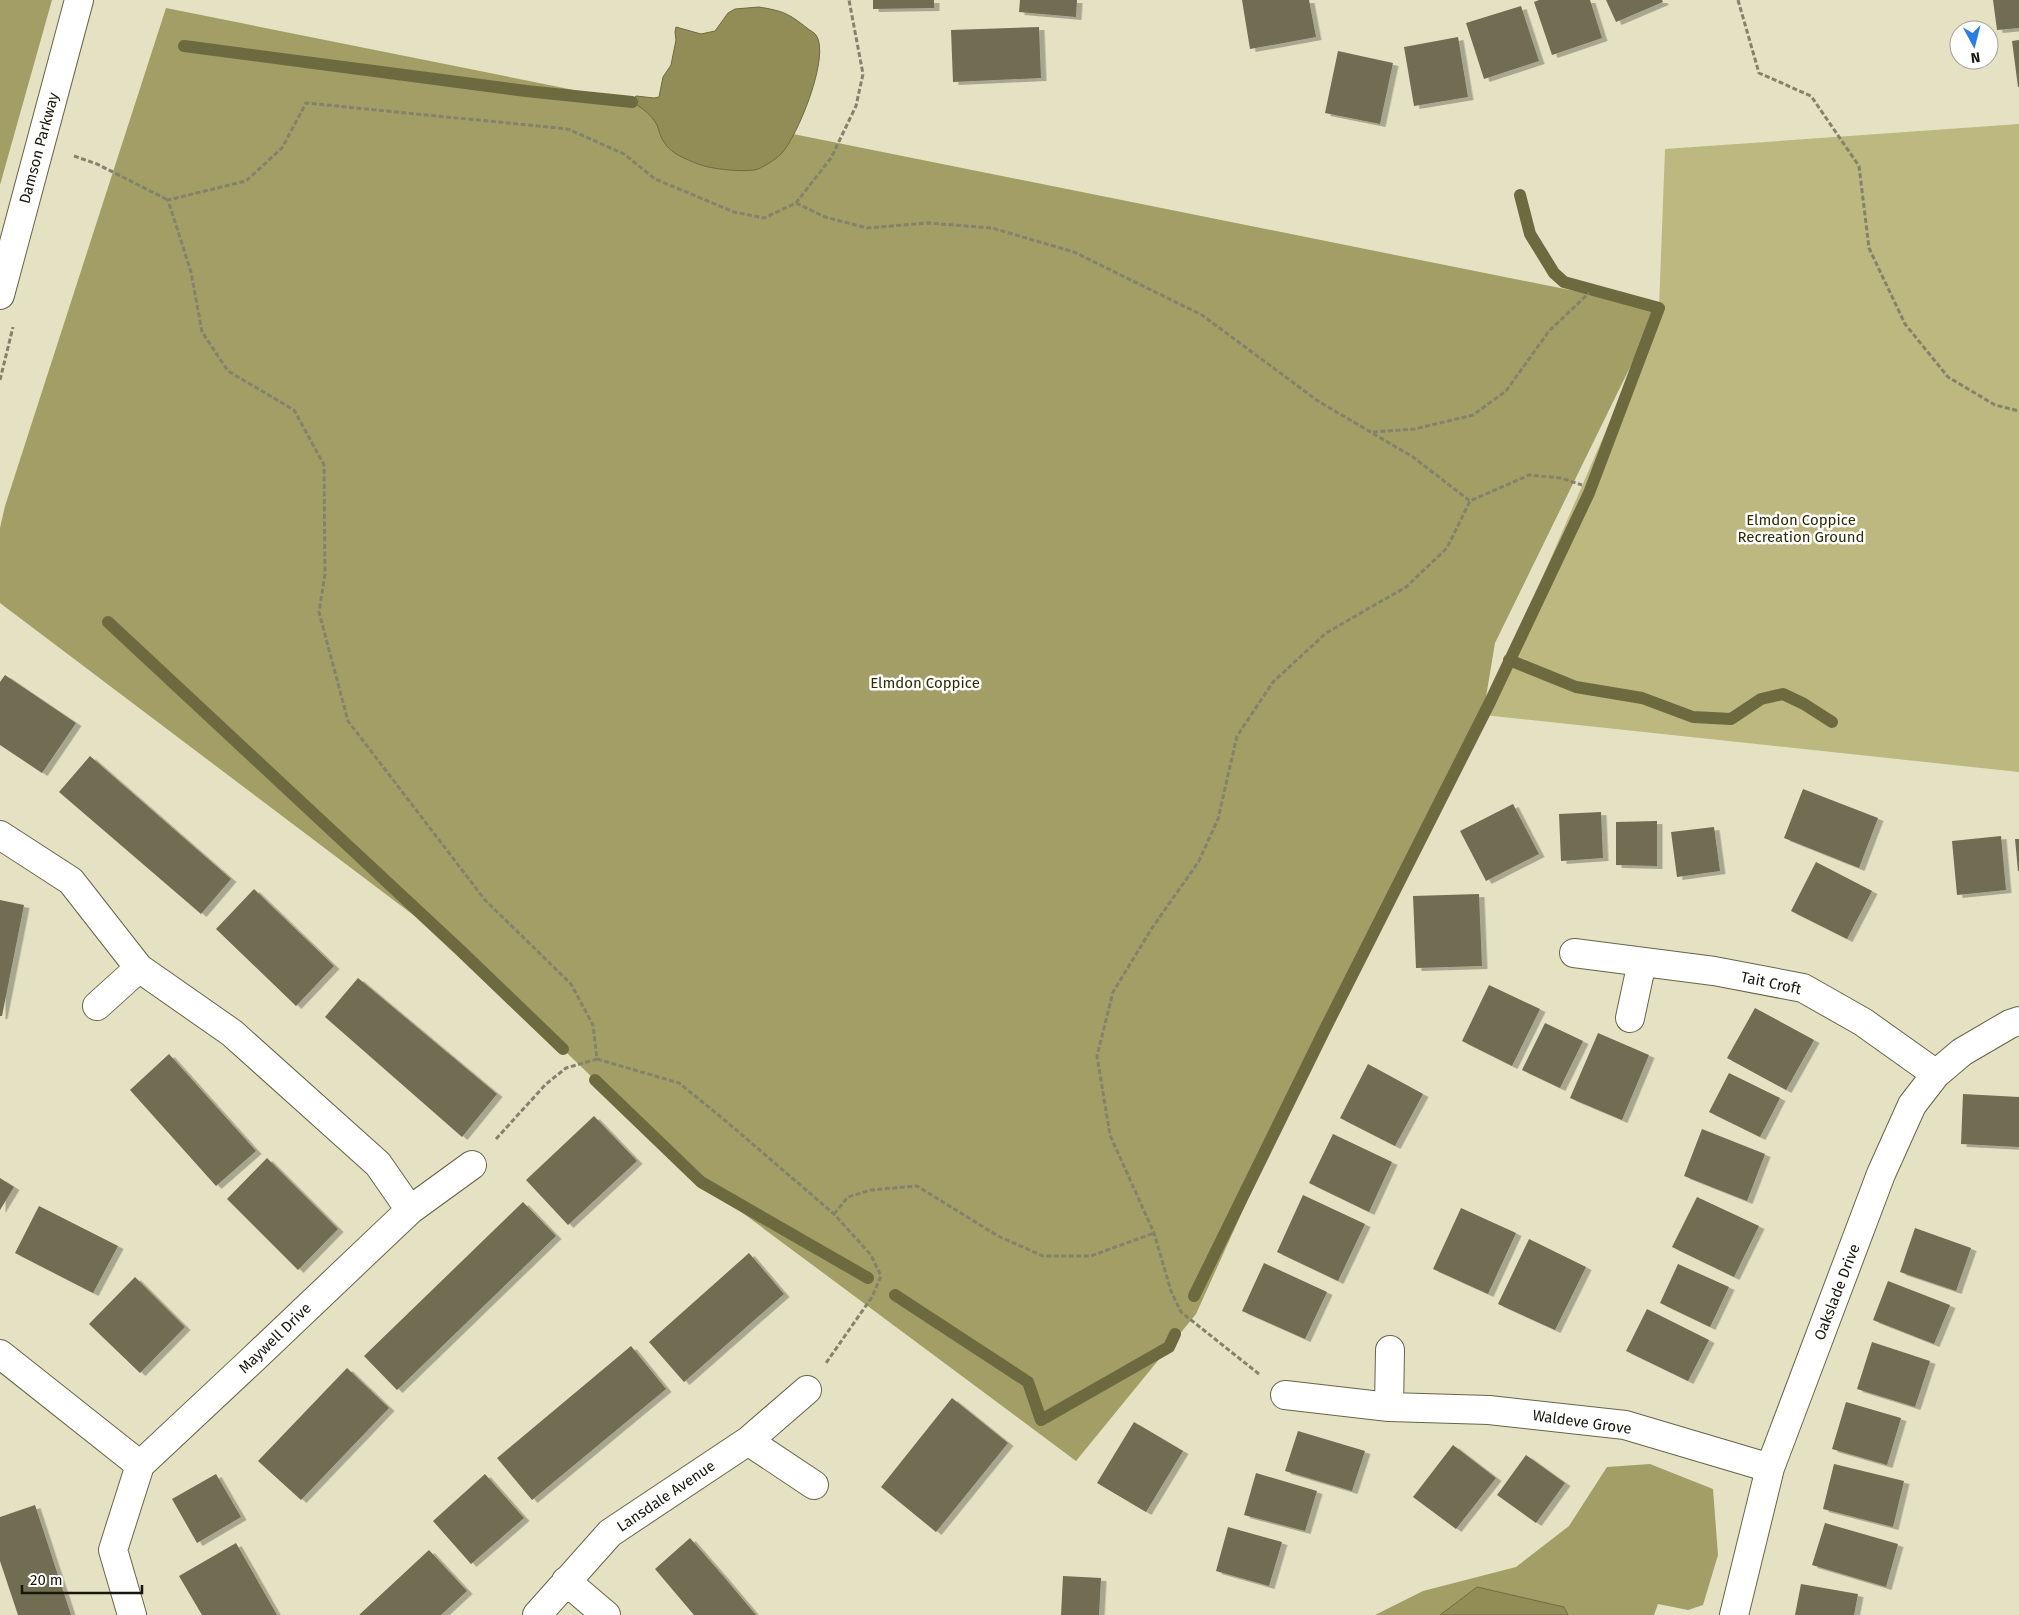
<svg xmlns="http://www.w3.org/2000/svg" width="2019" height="1615" font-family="'Fira Sans',sans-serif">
	<defs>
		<filter id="shadow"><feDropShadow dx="5.5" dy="3" stdDeviation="0" flood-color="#0004"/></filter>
	</defs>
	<rect width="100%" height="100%" fill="#e4e2c3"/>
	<path fill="#bdb880" d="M 2019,124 L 2019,772 L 1483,715 L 1659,308 L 1665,149 Z"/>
	<path fill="#a39e66" d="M 0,0 L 52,0 L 0,185 Z
		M 166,8 L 1659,308 L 1495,643 L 1483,715 L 1325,1029 L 1196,1314 L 1076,1461 L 701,1182 L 461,951 L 0,603 L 0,528 L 5,506 Z
		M 1650,1464 L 1713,1489 L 1718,1555 L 1703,1605 L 1688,1610 L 1658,1604 L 1654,1615 L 1568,1615 L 1564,1607 L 1477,1587 L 1440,1615 L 1375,1615 L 1423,1591 L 1516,1567 L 1569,1526 L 1607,1467 Z"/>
	<path fill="#928d56" stroke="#6d6a40" d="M 759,7 C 783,11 788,13 807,28 C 809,30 814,32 816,35 C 831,55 797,138 781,154 C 776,159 765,166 758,169 C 746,173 710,169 698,164 C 686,159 671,154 664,142 C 660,137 659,130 657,125 C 652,115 641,107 632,102 L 636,96 L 654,98 L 659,97 L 663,77 L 671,65 L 676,40 L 675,32 L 676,27 L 701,34 L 715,31 L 728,13 L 735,9 Z
		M 1477,1587 L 1564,1607 L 1568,1615 L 1440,1615 Z"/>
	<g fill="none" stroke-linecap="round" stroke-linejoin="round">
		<path stroke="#6d6a40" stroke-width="12" d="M 184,46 L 526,91 L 632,102
			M 108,622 L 461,951 L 563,1049
			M 1509,660 L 1576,687 L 1642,698 L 1693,717 L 1731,719 L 1761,699 L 1783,694 L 1804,704 L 1832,722
			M 595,1080 L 701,1182 L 868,1278
			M 895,1295 L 1028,1382 L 1041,1420 L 1169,1347 L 1175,1334
			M 1194,1296 L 1325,1029 L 1490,702 L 1589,493 L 1659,308 L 1564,282 L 1554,273 L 1530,234 L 1520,195"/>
	</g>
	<path fill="#6f6d52" filter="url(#shadow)" d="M 873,0 L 934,0 L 934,8 L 873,9 Z
		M 1020,0 L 1077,0 L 1076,17 L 1019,12 Z
		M 1242,0 L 1309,0 L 1316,37 L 1250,49 Z
		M 1539,0 L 1590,0 L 1602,38 L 1552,55 L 1534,2 Z
		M 1606,0 L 1662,0 L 1663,2 L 1616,22 Z
		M 1993,0 L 2019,0 L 2019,28 L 1997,30 Z
		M 1521,6 L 1539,61 L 1484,79 L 1466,23 Z
		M 1039,27 L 1041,78 L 953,82 L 951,30 Z
		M 1458,37 L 1468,97 L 1414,106 L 1404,47 Z
		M 2019,40 L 2019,87 L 2018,87 L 2012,41 Z
		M 1338,51 L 1393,63 L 1380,124 L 1325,113 Z
		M 5,675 L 76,723 L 42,773 L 0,745 L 0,682 Z
		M 90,756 L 231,879 L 201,914 L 59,792 Z
		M 1803,789 L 1878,818 L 1859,868 L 1784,838 Z
		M 1513,804 L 1539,854 L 1486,881 L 1460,831 Z
		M 1601,812 L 1603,858 L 1561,861 L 1559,814 Z
		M 1657,821 L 1657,866 L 1616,865 L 1616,822 Z
		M 1714,827 L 1720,871 L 1677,877 L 1671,832 Z
		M 2001,836 L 2006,890 L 1957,895 L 1952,841 Z
		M 2015,839 L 2019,839 L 2019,871 L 2018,871 Z
		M 1816,862 L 1872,891 L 1847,939 L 1791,911 Z
		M 254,889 L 334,966 L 296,1006 L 216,929 Z
		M 1479,894 L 1482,966 L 1416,968 L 1413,896 Z
		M 0,900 L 24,905 L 2,1016 L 0,1016 Z
		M 358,978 L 497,1094 L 462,1137 L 325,1017 Z
		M 1489,985 L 1540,1009 L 1512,1066 L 1462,1041 Z
		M 1755,1008 L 1814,1040 L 1786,1090 L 1727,1058 Z
		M 1545,1023 L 1583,1041 L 1560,1088 L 1522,1070 Z
		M 1598,1033 L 1649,1055 L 1622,1120 L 1570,1098 Z
		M 169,1054 L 256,1151 L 216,1186 L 130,1090 Z
		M 1368,1064 L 1423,1094 L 1395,1146 L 1340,1118 Z
		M 1729,1073 L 1780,1098 L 1760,1137 L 1709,1112 Z
		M 1963,1094 L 2019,1097 L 2019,1147 L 1961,1144 Z
		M 594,1116 L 637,1161 L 568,1225 L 526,1180 Z
		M 1702,1129 L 1765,1154 L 1747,1201 L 1684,1176 Z
		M 1333,1134 L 1392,1162 L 1369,1212 L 1309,1183 Z
		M 267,1158 L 338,1229 L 298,1270 L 227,1199 Z
		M 0,1178 L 14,1187 L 0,1210 Z
		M 1303,1195 L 1365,1224 L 1338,1281 L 1277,1252 Z
		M 1697,1197 L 1759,1226 L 1734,1277 L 1672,1247 Z
		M 523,1202 L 556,1236 L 397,1390 L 364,1356 Z
		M 39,1206 L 118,1246 L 93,1293 L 15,1253 Z
		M 1461,1208 L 1516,1233 L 1488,1294 L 1433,1269 Z
		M 1915,1228 L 1971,1248 L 1956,1291 L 1900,1272 Z
		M 1529,1239 L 1586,1267 L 1555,1330 L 1498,1304 Z
		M 749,1253 L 784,1294 L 684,1382 L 649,1342 Z
		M 1264,1263 L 1327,1292 L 1305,1339 L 1242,1311 Z
		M 1678,1264 L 1729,1287 L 1710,1327 L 1660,1303 Z
		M 135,1277 L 185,1327 L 140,1373 L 89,1324 Z
		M 1888,1281 L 1950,1305 L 1934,1344 L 1873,1320 Z
		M 1647,1309 L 1709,1340 L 1688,1381 L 1626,1351 Z
		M 1872,1342 L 1930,1361 L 1915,1407 L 1857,1389 Z
		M 631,1346 L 666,1389 L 532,1500 L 497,1458 Z
		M 347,1368 L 389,1408 L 301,1500 L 258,1461 Z
		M 952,1398 L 1008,1443 L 936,1532 L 881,1487 Z
		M 1846,1402 L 1901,1418 L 1887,1465 L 1832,1449 Z
		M 1134,1422 L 1183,1451 L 1146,1512 L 1097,1483 Z
		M 1298,1431 L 1365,1451 L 1352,1491 L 1285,1471 Z
		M 1453,1445 L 1496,1478 L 1456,1529 L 1413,1497 Z
		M 1526,1455 L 1565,1483 L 1536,1523 L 1497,1495 Z
		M 1834,1464 L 1904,1481 L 1893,1527 L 1823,1509 Z
		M 1256,1473 L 1317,1491 L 1305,1531 L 1244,1515 Z
		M 216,1474 L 241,1517 L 197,1543 L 172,1499 Z
		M 485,1474 L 524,1518 L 471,1564 L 433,1521 Z
		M 35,1505 L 71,1615 L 18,1615 L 0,1561 L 0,1517 Z
		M 1825,1523 L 1898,1544 L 1886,1587 L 1812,1565 Z
		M 1228,1527 L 1282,1542 L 1269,1586 L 1216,1571 Z
		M 690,1538 L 724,1577 L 756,1615 L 694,1615 L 655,1569 Z
		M 236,1543 L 277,1615 L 202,1615 L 179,1576 Z
		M 429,1550 L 467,1591 L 441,1615 L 359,1615 Z
		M 1063,1576 L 1101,1578 L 1099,1615 L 1061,1615 Z
		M 1801,1584 L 1858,1594 L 1854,1615 L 1795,1615 Z"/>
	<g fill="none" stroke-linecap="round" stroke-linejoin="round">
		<defs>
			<path id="minor" d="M 0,295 L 79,0
				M 0,835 L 71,881 L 139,968 L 232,1033 L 378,1164 L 410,1210 L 250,1362 L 140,1465 L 113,1550 L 132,1615
				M 1574,953 L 1714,971 L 1803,988 L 1863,1022 L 1936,1074
				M 97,1006 L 139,968
				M 1630,1018 L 1642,962
				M 410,1210 L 472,1165
				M 0,1354 L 140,1465
				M 1285,1395 L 1389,1407 L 1489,1410 L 1625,1425 L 1770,1468
				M 1389,1407 L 1390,1350
				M 748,1441 L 814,1485
				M 566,1581 L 606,1615
				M 537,1615 L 610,1533 L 748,1441 L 807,1390
				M 1734,1615 L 1770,1468 L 1881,1174 L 1912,1105 L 1936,1074 L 1962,1052 L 2010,1024 L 2019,1021"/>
		</defs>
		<use href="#minor" stroke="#676449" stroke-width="30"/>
		<path stroke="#83826c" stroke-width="3" stroke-dasharray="5 2.5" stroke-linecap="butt" d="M 1738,0 L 1759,73 L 1811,96 L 1859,166 L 1869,248 L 1905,324 L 1948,377 L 1995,405 L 2019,411
			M 74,156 L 97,164 L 168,200
			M 796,203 L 825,217 L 867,228 L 928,223 L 992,228 L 1074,252 L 1202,315 L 1318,401 L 1413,457 L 1470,501
			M 0,380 L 13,327
			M 1373,432 L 1415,429 L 1473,415 L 1506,391 L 1549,331 L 1589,293
			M 597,1059 L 679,1083 L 727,1122 L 834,1214 L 871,1255 L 881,1276 L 872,1297 L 826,1363
			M 496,1139 L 546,1084 L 566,1068 L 597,1059 L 593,1025 L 571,984 L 485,900 L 348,721 L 319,612 L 325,574 L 324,465 L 294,410 L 228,371 L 202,332 L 191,272 L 168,200 L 246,181 L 282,148 L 306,103 L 568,129 L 624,154 L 655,179 L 734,212 L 764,218 L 796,203 L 831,158 L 856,106 L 863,74 L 849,0
			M 834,1214 L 848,1197 L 871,1190 L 917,1186 L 998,1236 L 1043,1256 L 1091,1256 L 1154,1233
			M 1259,1374 L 1181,1312 L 1171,1291 L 1154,1233 L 1110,1135 L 1097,1056 L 1113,992 L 1152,928 L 1199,861 L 1218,819 L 1237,736 L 1273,682 L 1326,633 L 1406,587 L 1447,548 L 1470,501 L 1529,475 L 1561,478 L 1582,485"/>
		<use href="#minor" stroke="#fff" stroke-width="28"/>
	</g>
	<g text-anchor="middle" stroke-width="5" stroke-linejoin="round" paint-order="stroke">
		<g font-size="15" fill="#18170c" stroke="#fff">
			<text transform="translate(39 148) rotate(-75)" y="5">Damson Parkway</text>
			<text transform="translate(1771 983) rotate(12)" y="5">Tait Croft</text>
			<text transform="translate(1837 1292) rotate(-69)" y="5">Oakslade Drive</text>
			<text transform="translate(275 1338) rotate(-44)" y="5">Maywell Drive</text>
			<text transform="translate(1582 1422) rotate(8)" y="5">Waldeve Grove</text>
			<text transform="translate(666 1496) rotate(-34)" y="5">Lansdale Avenue</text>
		</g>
		<g font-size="15" fill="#302c00" stroke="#fff">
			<text x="1801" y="525">Elmdon Coppice<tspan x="1801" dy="17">Recreation Ground</tspan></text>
			<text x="925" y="688">Elmdon Coppice</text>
		</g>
	</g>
	<g transform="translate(1974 45) rotate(173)"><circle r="24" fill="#ffffff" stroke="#a3a29e"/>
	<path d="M0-4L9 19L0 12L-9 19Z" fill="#2c7ce8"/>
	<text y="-8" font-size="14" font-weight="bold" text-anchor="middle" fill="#18170c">N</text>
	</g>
	<path d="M22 1585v8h120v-8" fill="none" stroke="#18170c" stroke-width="2.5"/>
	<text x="30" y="1585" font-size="15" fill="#18170c" stroke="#ffffff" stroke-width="4" paint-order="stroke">20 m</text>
</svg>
